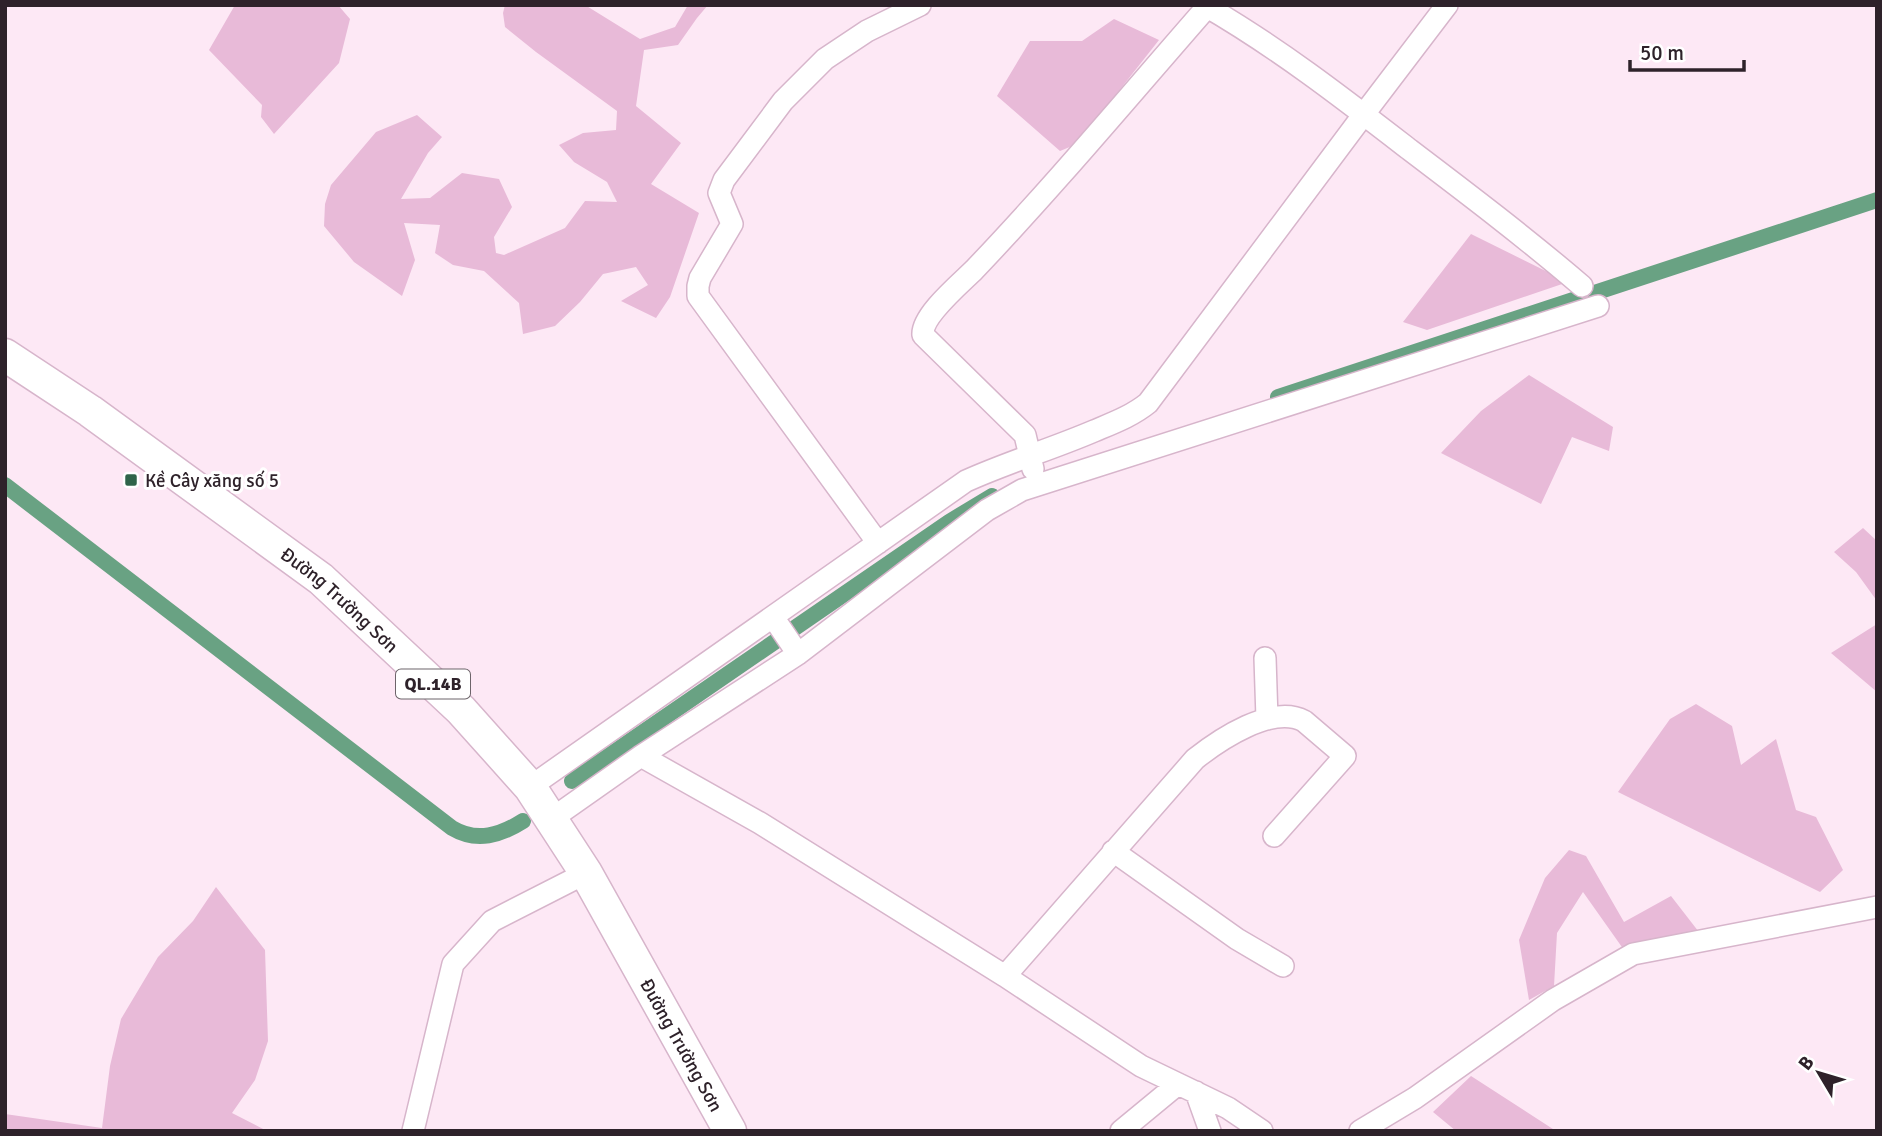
<svg xmlns="http://www.w3.org/2000/svg" width="1882" height="1136" font-family="Signika,sans-serif">
	<rect width="100%" height="100%" fill="#fde8f5"/>
	<path fill="#e8bad8" d="M 235,5 L 338,5 L 350,19 L 339,63 L 274,134 L 261,117 L 262,105 L 209,50 Z
		M 505,5 L 585,5 L 640,39 L 675,27 L 688,5 L 708,5 L 697,18 L 678,45 L 644,50 L 636,106 L 681,143 L 651,184 L 699,213 L 670,297 L 656,318 L 621,301 L 648,285 L 636,267 L 603,274 L 580,302 L 555,326 L 523,334 L 519,303 L 484,271 L 453,265 L 435,253 L 440,225 L 404,223 L 415,260 L 402,296 L 354,262 L 324,226 L 325,204 L 331,185 L 376,132 L 417,115 L 442,137 L 428,153 L 401,199 L 430,198 L 462,173 L 499,179 L 512,207 L 494,237 L 496,253 L 504,255 L 565,228 L 585,201 L 617,202 L 607,182 L 574,162 L 559,145 L 583,133 L 616,130 L 617,111 L 536,52 L 505,27 L 503,13 Z
		M 1114,19 L 1159,40 L 1077,144 L 1060,151 L 997,96 L 1030,41 L 1082,41 Z
		M 1471,234 L 1568,282 L 1427,330 L 1403,322 Z
		M 1529,375 L 1613,427 L 1609,451 L 1572,437 L 1541,504 L 1441,453 L 1481,411 Z
		M 1863,528 L 1877,541 L 1877,601 L 1856,572 L 1834,552 Z
		M 1877,624 L 1877,692 L 1831,653 Z
		M 1696,704 L 1732,726 L 1741,765 L 1776,739 L 1796,810 L 1816,817 L 1843,870 L 1820,892 L 1618,792 L 1670,719 Z
		M 1569,850 L 1586,856 L 1624,922 L 1671,896 L 1702,936 L 1624,950 L 1583,892 L 1557,933 L 1554,986 L 1529,1000 L 1519,940 L 1545,878 Z
		M 216,887 L 265,950 L 268,1041 L 255,1080 L 232,1113 L 267,1131 L 109,1131 L 103,1129 L 102,1131 L 5,1131 L 5,1114 L 102,1128 L 110,1066 L 121,1019 L 158,957 L 193,921 Z
		M 1471,1076 L 1556,1131 L 1456,1131 L 1433,1112 Z"/>
	<g fill="none" stroke-linecap="round" stroke-linejoin="round">
		<path stroke="#69a283" stroke-width="16" d="M 1278,397 L 1877,200
			M 5,485 L 452,828 C 477,843 501,835 523,821
			M 572,781 L 949,522 L 992,496"/>
		<defs>
			<path id="minor" d="M 1204,5 C 1277,47 1344,99 1410,150 C 1468,194 1526,238 1582,286
				M 1033,469 L 1025,435 L 923,335 C 921,316 961,283 974,270 C 1055,185 1130,95 1207,7
				M 878,543 L 698,296 L 698,286 L 700,278 L 732,224 L 719,193 L 724,180 L 783,101 L 825,59 L 867,31 L 920,5
				M 773,617 L 798,654
				M 1265,658 L 1267,719
				M 641,756 L 760,823 L 1005,976 L 1141,1066 L 1228,1108 L 1262,1131
				M 530,787 L 966,481 C 1008,462 1052,449 1094,431 C 1113,423 1132,416 1148,403 L 1364,114 L 1447,5
				M 550,820 L 641,756 L 798,654 L 987,510 L 1022,490 L 1598,306
				M 1113,851 L 1237,939 L 1283,966
				M 1005,976 L 1195,759 C 1219,740 1272,704 1304,721 L 1345,756 L 1274,836
				M 1196,1092 L 1210,1131
				M 413,1131 L 453,964 L 492,921 L 586,873
				M 1121,1131 L 1178,1084
				M 1360,1131 L 1415,1098 L 1553,1000 L 1633,954 L 1877,907"/>
			<g id="highway">
				<path id="s1" d="M 5,355 L 90,411 L 321,579 L 461,710 L 530,787 L 586,873 L 730,1131"/>
			</g>
		</defs>
		<use href="#minor" stroke="#d7b5cb" stroke-width="24"/>
		<use href="#highway" stroke="#d7b5cb" stroke-width="35"/>
		<use href="#minor" stroke="#fff" stroke-width="21"/>
		<use href="#highway" stroke="#fff" stroke-width="32"/>
	</g>
	<rect fill="#2f644a" stroke="#fff" stroke-width="2.5" x="124" y="473" width="14" height="14" rx="3.5"/>
	<g text-anchor="middle" stroke-width="6" stroke-linejoin="round" paint-order="stroke">
		<rect fill="#fff" stroke="#6d646a" stroke-width="2" x="396" y="669.5" width="74" height="29" rx="5"/>
		<g font-size="18" font-weight="bold" fill="#2e222a">
			<text x="433" y="690">QL.14B</text>
		</g>
		<g font-size="19" fill="#2e222a" stroke="#fff" text-anchor="start">
			<text x="145" y="487">Kề Cây xăng số 5</text>
		</g>
		<g font-size="19" fill="#2e222a" stroke="#fff">
			<text dy="7" stroke="none"><textPath href="#s1" startOffset="415">Đường Trường Sơn</textPath></text>
			<text dy="7" stroke="none"><textPath href="#s1" startOffset="982">Đường Trường Sơn</textPath></text>
		</g>
	</g>
	<rect width="1882" height="1136" fill="none" stroke="#2e222a" stroke-width="14"/>
	<g transform="translate(1819 1073) rotate(308)" stroke="#ffffff" stroke-width="5" paint-order="stroke">
	<path d="M0-5L12 26L0 18L-12 26Z" fill="#2e222a"/>
	<text y="-10" font-size="19" font-weight="bold" text-anchor="middle" fill="#2e222a">B</text>
	</g>
	<path d="M1630 60v10h114v-10" fill="none" stroke="#2e222a" stroke-width="3.5"/>
	<text x="1640" y="60" font-size="21" fill="#2e222a" stroke="#ffffff" stroke-width="5" paint-order="stroke">50 m</text>
</svg>
